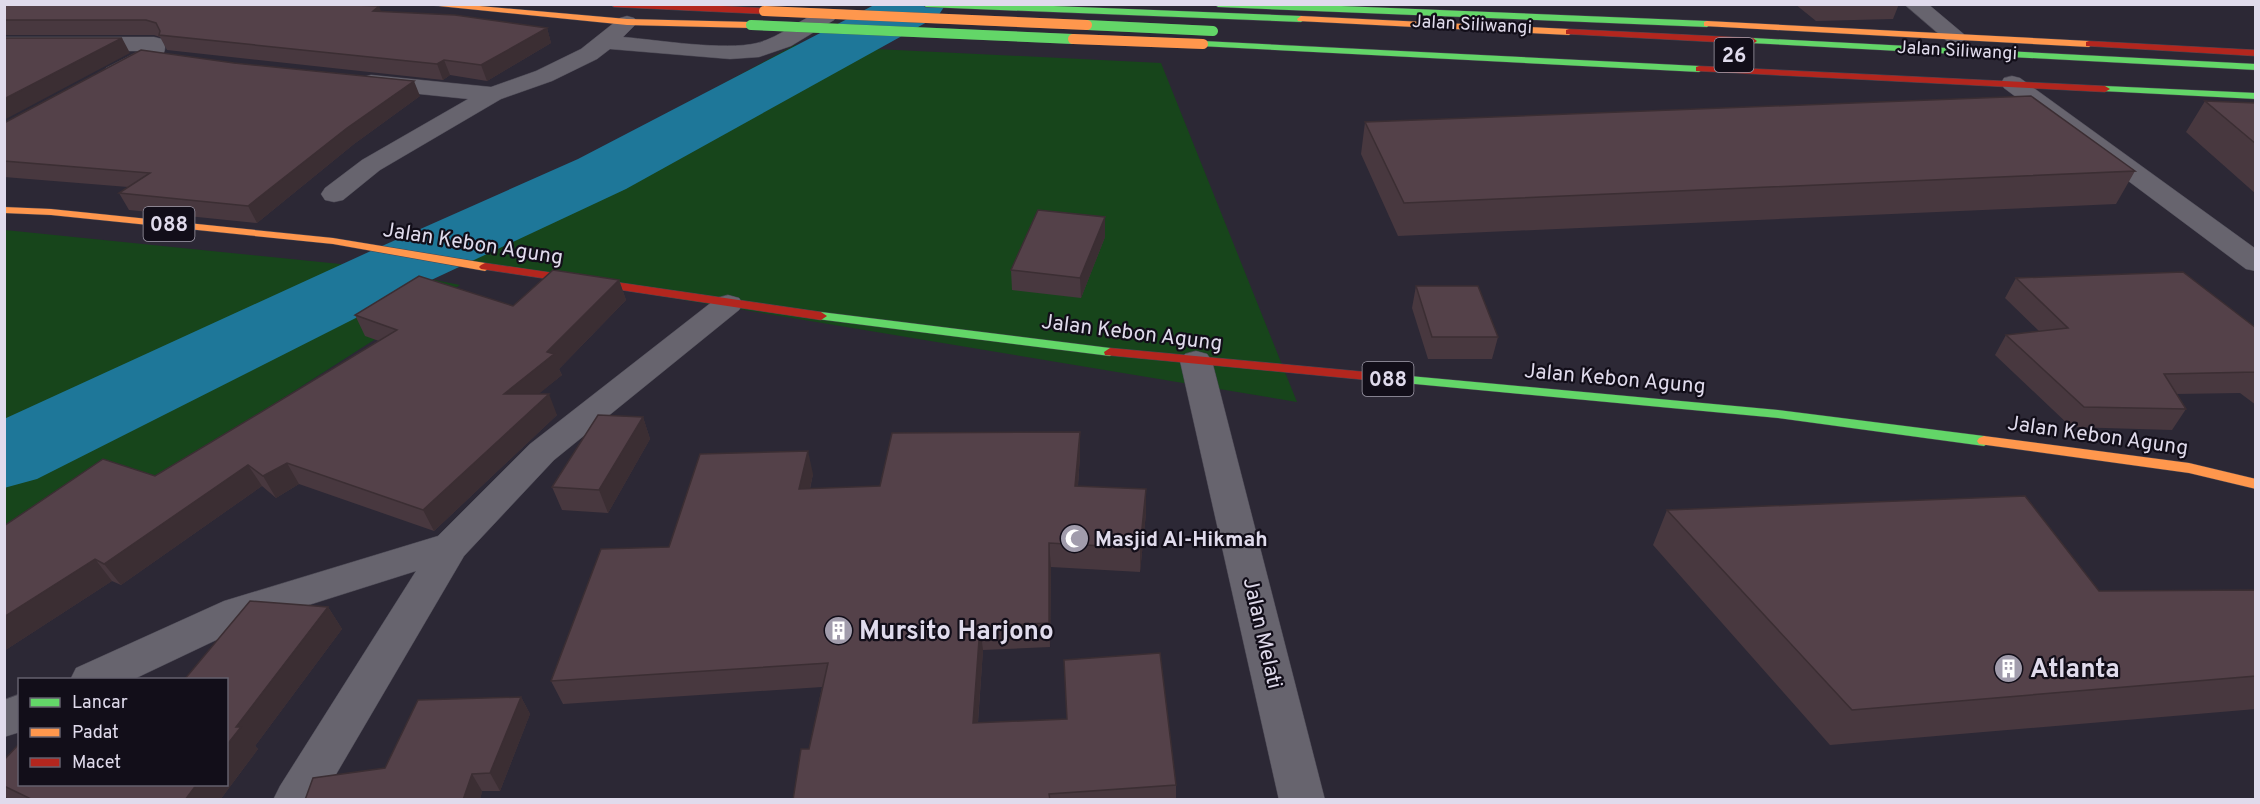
<svg xmlns="http://www.w3.org/2000/svg" width="2260" height="804" font-family="Overpass,sans-serif">
	<rect width="100%" height="100%" fill="#2c2835"/>
	<path fill="#17451b" d="M 795,45 L 1161,63 L 1297,402 L 408,254 Z
		M 5,230 L 370,267 L 460,285 L 174,468 L 5,536 Z"/>
	<g fill="none" stroke-linecap="round" stroke-linejoin="round">
		<path fill="#1e7799" fill-rule="evenodd" d="M 876,4 L 946,4 L 938,16 L 626,189 L 427,282 L 37,479 L 4,488 L 4,419 L 373,250 L 578,159 Z"/>
		<defs>
			<path id="street" d="M 1904,4 L 1928,4 L 1966,36 L 1963,41 L 1955,42 L 1947,41 Z
				M 827,10 L 834,12 L 837,16 L 834,20 L 791,46 L 759,57 L 730,59 L 610,49 L 597,59 L 552,81 L 501,99 L 380,170 L 343,200 L 334,202 L 325,200 L 321,194 L 325,188 L 362,160 L 468,99 L 371,89 L 363,87 L 360,82 L 363,77 L 371,75 L 491,87 L 536,71 L 581,49 L 620,18 L 627,16 L 634,18 L 638,22 L 623,37 C 658,40 725,51 757,43 C 782,37 802,16 827,10 Z
				M 4,37 L 154,37 L 162,39 C 166,45 166,50 162,56 C 146,65 125,82 106,78 L 103,73 L 106,68 L 139,51 L 4,51 Z
				M 2012,76 L 2020,78 L 2256,249 L 2256,271 L 2246,269 L 2004,88 L 2001,83 L 2004,78 Z
				M 728,295 L 739,298 L 743,304 L 739,310 L 554,460 L 464,556 L 321,800 L 273,800 L 280,786 L 416,571 L 252,623 L 132,680 L 70,680 L 76,668 L 224,601 L 438,536 L 530,444 L 717,298 Z
				M 1196,351 L 1207,354 L 1212,361 L 1325,800 L 1279,800 L 1180,361 L 1185,354 Z
				M 20,694 L 20,732 L 4,737 L 4,700 Z"/>
			<path id="fast" d="M 922,4 L 1002,4 L 1301,16 L 1305,19 L 1301,22 L 926,7 Z
				M 1214,4 L 1292,4 L 1707,21 L 1711,24 L 1707,27 L 1218,7 Z
				M 1753,38 L 2256,64 L 2256,70 L 1750,43 L 1749,41 Z
				M 1203,41 L 1699,66 L 1704,69 L 1699,72 L 1200,46 L 1199,44 Z
				M 2105,86 L 2256,93 L 2256,99 L 2102,91 L 2100,89 Z
				M 821,312 L 1110,348 L 1116,352 L 1110,356 L 817,319 L 815,316 L 817,313 Z
				M 1388,374 L 1778,410 L 1984,436 L 1991,441 L 1984,446 L 1778,418 L 1383,381 L 1381,378 L 1383,375 Z"/>
			<path id="slow" d="M 419,4 L 457,4 L 627,19 L 751,22 L 755,25 L 751,28 L 627,25 Z
				M 1301,16 L 1569,29 L 1573,32 L 1569,35 L 1298,21 L 1297,19 Z
				M 1707,21 L 2089,41 L 2093,44 L 2089,47 L 1704,26 L 1704,22 Z
				M 4,207 L 51,209 L 333,238 L 485,263 L 491,267 L 485,271 L 333,244 L 51,215 L 4,213 Z
				M 1984,436 L 2189,463 L 2256,479 L 2256,489 L 2189,473 L 1979,444 L 1977,441 L 1979,438 Z"/>
			<path id="jam" d="M 610,4 L 679,4 L 764,8 L 768,11 L 764,14 L 614,7 Z
				M 1569,29 L 1753,38 L 1757,41 L 1753,44 L 1566,34 L 1566,30 Z
				M 2089,41 L 2256,50 L 2256,56 L 2086,46 L 2086,42 Z
				M 1699,66 L 2105,86 L 2110,89 L 2105,92 L 1696,71 L 1696,67 Z
				M 485,263 L 821,312 L 827,316 L 821,320 L 481,269 L 479,267 L 481,265 Z
				M 1110,348 L 1388,374 L 1395,378 L 1388,382 L 1105,355 L 1104,352 Z"/>
		</defs>
		<use href="#street" stroke="#494652" stroke-width="1"/>
		<use href="#fast" stroke="#494652" stroke-width="1"/>
		<use href="#slow" stroke="#494652" stroke-width="1"/>
		<use href="#jam" stroke="#494652" stroke-width="1"/>
		<use href="#street" fill="#67646e" fill-rule="evenodd"/>
		<use href="#fast" fill="#63d668" fill-rule="evenodd"/>
		<use href="#slow" fill="#ff974d" fill-rule="evenodd"/>
		<use href="#jam" fill="#b3261e" fill-rule="evenodd"/>
		<defs>
			<path id="fast-bridge" d="M 751,25 L 1073,39
				M 1087,25 L 1213,31"/>
			<path id="slow-bridge" d="M 764,11 L 1087,25
				M 1073,39 L 1203,44"/>
		</defs>
		<use href="#fast-bridge" stroke="#494652" stroke-width="10" stroke-linecap="butt"/>
		<use href="#slow-bridge" stroke="#494652" stroke-width="10" stroke-linecap="butt"/>
		<use href="#fast-bridge" stroke="#63d668" stroke-width="10"/>
		<use href="#slow-bridge" stroke="#ff974d" stroke-width="10"/>
	</g>
	<path fill="#48383f" d="M 4,4 L 381,11 L 547,28 L 551,43 L 487,81 L 450,75 L 443,80 L 167,50 L 160,37 L 154,35 L 4,35 Z
		M 1795,4 L 1899,4 L 1893,19 L 1816,21 Z
		M 420,96 L 354,144 L 257,223 L 129,210 L 119,193 L 128,187 L 4,177 L 4,123 Z
		M 2205,101 L 2256,103 L 2256,194 L 2186,132 Z
		M 1365,122 L 2135,171 L 2116,204 L 1398,236 L 1361,154 Z
		M 1105,237 L 1081,298 L 1012,290 L 1011,270 Z
		M 2016,278 L 2256,328 L 2256,405 L 2240,393 L 2176,394 L 2186,409 L 2172,430 L 2071,427 L 1995,355 L 2006,335 L 2039,331 L 2005,298 Z
		M 619,280 L 626,300 L 559,369 L 562,375 L 538,394 L 557,415 L 434,531 L 299,484 L 276,498 L 262,486 L 121,585 L 112,581 L 4,651 L 155,476 L 379,341 L 365,336 L 355,315 L 513,306 Z
		M 1416,286 L 1498,337 L 1492,359 L 1428,359 L 1412,308 Z
		M 643,417 L 650,439 L 608,513 L 562,510 L 552,487 Z
		M 1080,456 L 1078,486 L 1146,513 L 1140,572 L 1051,567 L 1050,647 L 983,650 L 978,723 L 1176,785 L 1176,800 L 793,800 L 809,749 L 822,687 L 563,704 L 551,681 L 669,547 L 813,474 L 810,489 L 880,486 Z
		M 1667,510 L 2099,591 L 2256,590 L 2256,709 L 1830,745 L 1653,545 Z
		M 328,607 L 342,629 L 255,746 L 258,749 L 220,800 L 9,800 L 4,795 L 4,760 L 226,784 Z
		M 521,697 L 530,714 L 500,791 L 482,791 L 480,800 L 305,800 L 385,768 Z"/>
	<path fill="#3b2e33" d="M 379,6 L 385,21 L 373,11 Z
		M 547,28 L 551,43 L 487,81 L 481,65 Z
		M 122,38 L 130,53 L 4,120 L 4,99 Z
		M 444,60 L 450,75 L 443,80 L 437,64 Z
		M 414,81 L 420,96 L 354,144 L 257,223 L 248,206 L 347,128 Z
		M 1105,217 L 1105,237 L 1081,298 L 1080,278 Z
		M 619,280 L 626,300 L 559,369 L 562,375 L 513,415 L 504,394 L 547,352 Z
		M 549,394 L 557,415 L 434,531 L 423,510 Z
		M 643,417 L 650,439 L 608,513 L 599,490 Z
		M 1080,432 L 1080,456 L 1076,510 L 1075,486 Z
		M 808,451 L 813,474 L 804,513 L 799,489 Z
		M 287,463 L 299,484 L 276,498 L 263,476 Z
		M 248,465 L 262,486 L 121,585 L 104,564 Z
		M 1146,489 L 1146,513 L 1140,572 L 1140,548 Z
		M 1049,543 L 1051,567 L 1050,647 L 1049,623 Z
		M 95,559 L 112,581 L 4,651 L 4,617 Z
		M 328,607 L 342,629 L 255,746 L 258,749 L 220,800 L 185,800 L 197,784 L 226,784 L 226,746 L 236,727 Z
		M 980,626 L 983,650 L 976,747 L 973,723 Z
		M 521,697 L 530,714 L 500,791 L 490,773 Z
		M 472,774 L 482,791 L 480,800 L 463,800 Z"/>
	<path fill="#544149" stroke="#3b2e33" stroke-width="1.5" d="M 4,4 L 332,4 L 379,6 L 373,11 L 455,15 L 547,28 L 481,65 L 444,60 L 437,64 L 159,35 L 160,31 L 156,23 L 146,20 L 4,20 Z
		M 4,38 L 122,38 L 4,99 Z
		M 141,50 L 234,63 L 414,81 L 347,128 L 248,206 L 119,193 L 150,173 L 4,161 L 4,123 Z
		M 2031,96 L 2135,171 L 1404,203 L 1365,122 Z
		M 2205,101 L 2256,103 L 2256,144 Z
		M 1038,210 L 1105,217 L 1080,278 L 1011,270 Z
		M 553,270 L 619,280 L 547,352 L 554,354 L 504,394 L 549,394 L 423,510 L 287,463 L 263,476 L 248,465 L 104,564 L 95,559 L 4,617 L 4,526 L 103,459 L 155,476 L 397,330 L 355,315 L 419,276 L 513,306 Z
		M 2183,272 L 2256,328 L 2256,372 L 2164,374 L 2186,409 L 2084,407 L 2006,335 L 2068,328 L 2016,278 Z
		M 1416,286 L 1478,286 L 1498,337 L 1432,337 Z
		M 598,415 L 643,417 L 599,490 L 552,487 Z
		M 1080,432 L 1075,486 L 1146,489 L 1140,548 L 1049,543 L 1049,623 L 980,626 L 973,723 L 1067,719 L 1064,660 L 1160,653 L 1176,785 L 1049,794 L 1050,800 L 793,800 L 801,749 L 809,749 L 828,663 L 551,681 L 601,549 L 669,547 L 700,454 L 808,451 L 799,489 L 880,486 L 892,433 Z
		M 2025,496 L 2099,591 L 2256,590 L 2256,676 L 1852,710 L 1667,510 Z
		M 250,601 L 328,607 L 236,727 L 241,727 L 226,746 L 226,680 L 184,680 Z
		M 521,697 L 490,773 L 472,774 L 463,800 L 305,800 L 313,778 L 385,768 L 418,700 Z
		M 20,743 L 20,784 L 197,784 L 185,800 L 33,800 L 4,786 L 4,760 Z"/>
	<defs>
		<symbol id="mosque-disc" viewBox="-11 -11 22 22"><circle r="9.5" fill="#a19cac" stroke="#120e19"/><path d="M3.5-4.9A6 6 0 1 0 3.5 4.9A5 5 0 1 1 3.5-4.9Z" fill="#fff"/></symbol>
		<symbol id="building-disc" viewBox="-11 -11 22 22"><circle r="9.5" fill="#a19cac" stroke="#120e19"/><path d="M-4-6H4V6H1V3H-1V6H-4ZM-2.5-4.3h1.7v1.8h-1.7ZM.8-4.3h1.7v1.8H.8ZM-2.5-1h1.7V.8h-1.7ZM.8-1h1.7V.8H.8Z" fill="#fff"/></symbol>
	</defs>
	<g fill-rule="evenodd">
		<use href="#mosque-disc" x="1058" y="522" width="33" height="33"/>
		<use href="#building-disc" x="822" y="614" width="33" height="33"/>
		<use href="#building-disc" x="1992" y="652" width="33" height="33"/>
	</g>
	<g text-anchor="middle" stroke-width="4.5" stroke-linejoin="round" paint-order="stroke">
		<g font-size="18" fill="#e0dbec" stroke="#120e19">
			<text transform="translate(1472 24) rotate(3)" y="6">Jalan Siliwangi</text>
			<text transform="translate(1957 50) rotate(3)" y="6">Jalan Siliwangi</text>
		</g>
		<g fill="#120e19" stroke="#a29ead" stroke-width="1.5">
			<rect x="1714.5" y="38" width="39" height="34" rx="4.5"/>
			<rect x="143.5" y="207" width="51" height="34" rx="4.5"/>
			<rect x="1362.5" y="362" width="51" height="34" rx="4.5"/>
		</g>
		<g font-size="20" font-weight="bold" fill="#e0dbec">
			<text x="1734" y="62">26</text>
			<text x="169" y="231">088</text>
			<text x="1388" y="386">088</text>
		</g>
		<g font-size="21" fill="#e0dbec" stroke="#120e19">
			<text transform="translate(473 243) rotate(9)" y="7">Jalan Kebon Agung</text>
			<text transform="translate(1132 332) rotate(7)" y="7">Jalan Kebon Agung</text>
			<text transform="translate(1615 378) rotate(5)" y="7">Jalan Kebon Agung</text>
			<text transform="translate(2098 435) rotate(8)" y="7">Jalan Kebon Agung</text>
			<text transform="translate(1263 633) rotate(77)" y="7">Jalan Melati</text>
		</g>
		<g font-size="21" font-weight="bold" fill="#e0dbec" stroke="#120e19" text-anchor="start">
			<text x="1095" y="546">Masjid Al-Hikmah</text>
		</g>
		<g font-size="26" font-weight="bold" fill="#e0dbec" stroke="#120e19" text-anchor="start">
			<text x="859" y="639">Mursito Harjono</text>
			<text x="2030" y="677">Atlanta</text>
		</g>
	</g>
	<rect width="2260" height="804" fill="none" stroke="#e0dbec" stroke-width="12"/>
	<rect x="18" y="678" width="210" height="108" fill="#120e19" stroke="#64606d" stroke-width="1.5"/>
	<rect x="30" y="698" width="30" height="9" fill="#63d668" stroke="#64606d" stroke-width="1.5"/>
	<text x="72" y="708" font-size="18" fill="#e0dbec">Lancar</text>
	<rect x="30" y="728" width="30" height="9" fill="#ff974d" stroke="#64606d" stroke-width="1.5"/>
	<text x="72" y="738" font-size="18" fill="#e0dbec">Padat</text>
	<rect x="30" y="758" width="30" height="9" fill="#b3261e" stroke="#64606d" stroke-width="1.5"/>
	<text x="72" y="768" font-size="18" fill="#e0dbec">Macet</text>
</svg>
